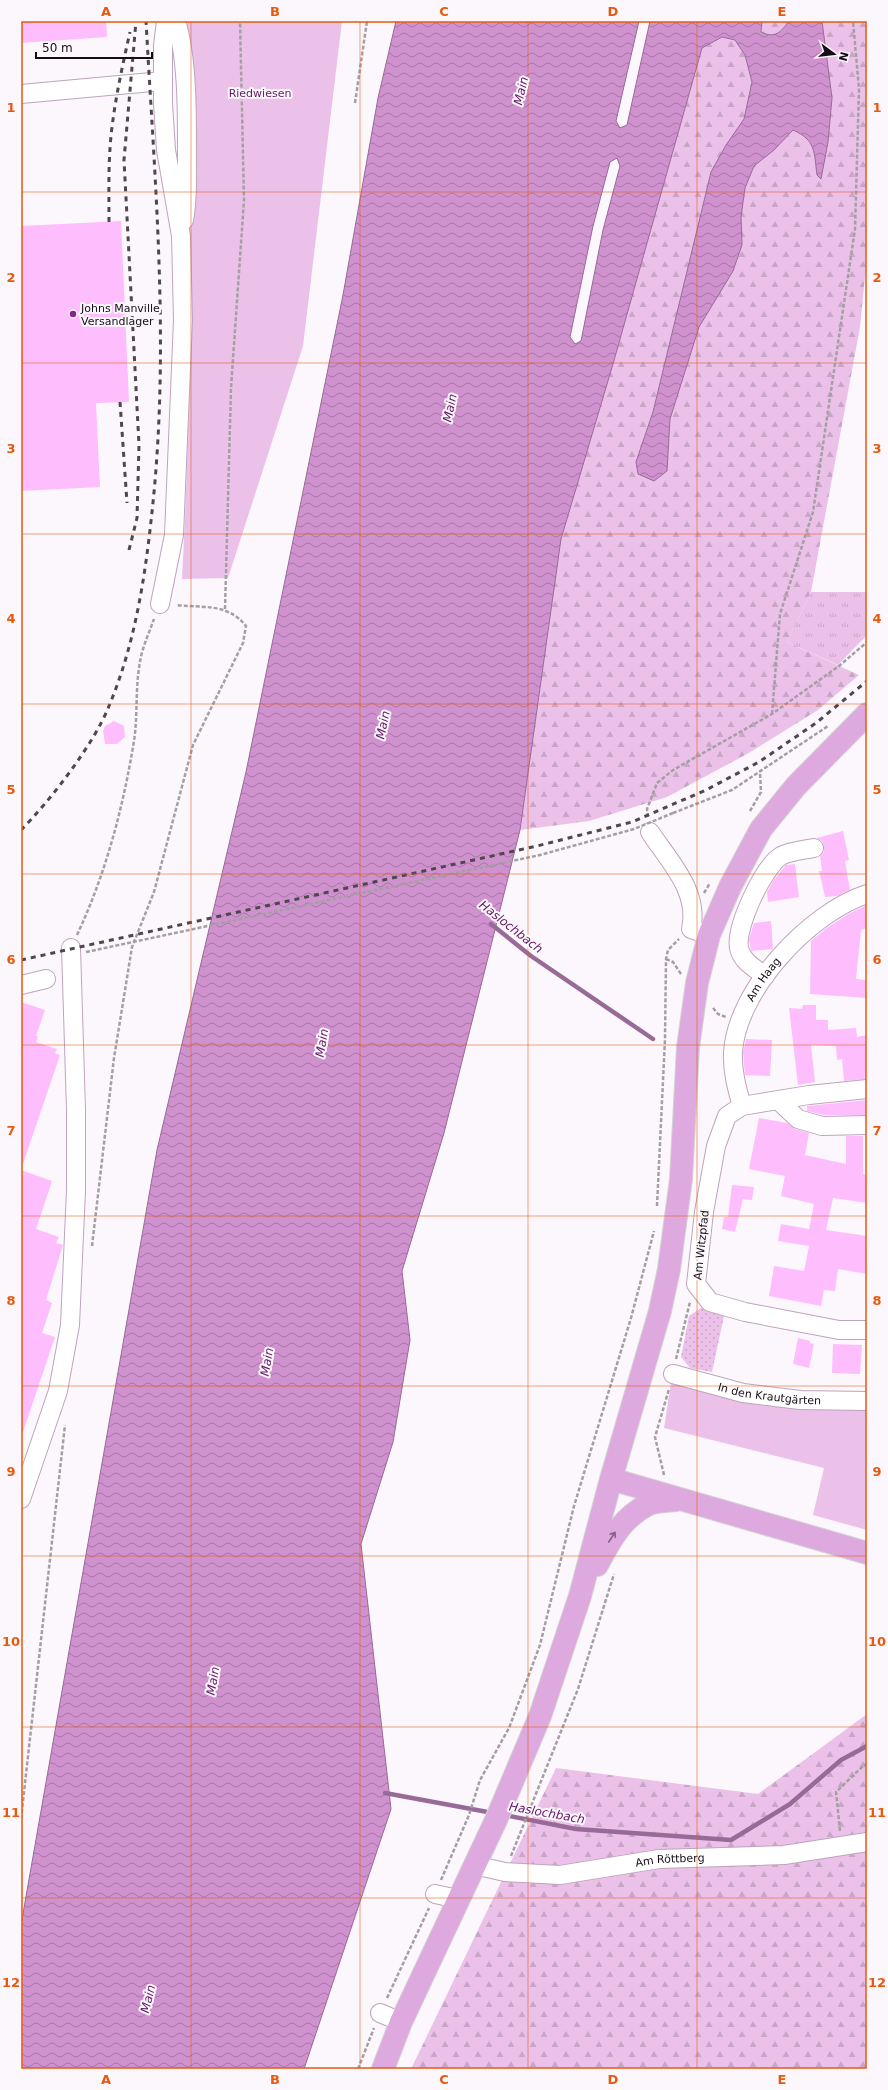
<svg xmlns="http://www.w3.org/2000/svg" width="888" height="2090" font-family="'DejaVu Sans',sans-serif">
	<defs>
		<pattern id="grass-tufts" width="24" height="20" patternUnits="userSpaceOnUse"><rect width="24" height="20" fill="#ebc1ea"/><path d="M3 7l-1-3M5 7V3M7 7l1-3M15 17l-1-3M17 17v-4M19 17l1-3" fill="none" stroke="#c9a5c8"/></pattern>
		<pattern id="forest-firs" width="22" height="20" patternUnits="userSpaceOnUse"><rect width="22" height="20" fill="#ebc1ea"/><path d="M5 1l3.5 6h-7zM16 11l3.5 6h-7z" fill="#c9a5c8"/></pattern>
		<pattern id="park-dots" width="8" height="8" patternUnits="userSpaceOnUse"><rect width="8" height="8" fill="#ebc1ea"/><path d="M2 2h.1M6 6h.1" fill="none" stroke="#c9a5c8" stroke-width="1.8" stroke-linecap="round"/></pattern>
		<pattern id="water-waves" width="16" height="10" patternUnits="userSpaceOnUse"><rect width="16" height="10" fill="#d092cf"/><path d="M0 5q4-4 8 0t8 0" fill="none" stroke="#a876a7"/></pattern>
	</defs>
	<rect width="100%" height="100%" fill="#fcf7fc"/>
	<path fill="url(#grass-tufts)" d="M 811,592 L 867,592 L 867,635 L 838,665 L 787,642 Z"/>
	<path fill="url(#forest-firs)" d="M 762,21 L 789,21 C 781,32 775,39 761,32 Z
		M 822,21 L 867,21 L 867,257 L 860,327 L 811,592 L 787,642 L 859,675 L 818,710 L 747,754 L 667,797 L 589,821 L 520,830 L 561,539 L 613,364 L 702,48 L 722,37 L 735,40 L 745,55 L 752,82 L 744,119 L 726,145 L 711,172 L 653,412 L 636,462 L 667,471 L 670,419 L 699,327 L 733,271 L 742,245 L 741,217 L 745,188 L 754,166 L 774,150 L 793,130 C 816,140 814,152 817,175 L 821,178 L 828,142 L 832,98 Z
		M 867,1714 L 867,2069 L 411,2069 L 556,1768 L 758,1794 Z"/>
	<path fill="url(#park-dots)" d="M 701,1308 L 724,1316 L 712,1372 L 690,1368 L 681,1357 L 689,1316 Z"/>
	<path fill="#ebc1ea" d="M 186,21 L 342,21 L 303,346 L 228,578 L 182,579 C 192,393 193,207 186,21 Z
		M 672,1376 L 867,1399 L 867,1530 L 813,1515 L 824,1468 L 664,1428 Z"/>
	<path fill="url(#water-waves)" stroke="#986a97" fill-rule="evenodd" d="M 396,21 L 639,21 L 616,121 L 620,128 L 627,125 L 650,21 L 762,21 L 761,32 C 775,39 781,32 789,21 L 822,21 L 832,98 L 828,142 L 821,179 L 817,175 C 814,152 816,140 793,130 L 774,150 L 754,166 L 745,188 L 741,217 L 742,245 L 733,271 L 699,327 L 670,419 L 667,471 L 654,481 L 638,474 L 636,462 L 653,412 L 711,172 L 726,145 L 744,119 L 752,82 L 745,55 L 735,40 L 722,37 L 702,48 L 613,364 L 561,539 L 520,830 L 444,1133 L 402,1271 L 410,1340 L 393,1442 L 361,1544 L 391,1809 L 304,2069 L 21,2069 L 21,1925 L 157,1150 L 246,772 L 343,295 L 378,98 ZM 617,158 L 620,166 L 603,230 L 581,341 L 575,344 L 570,337 L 593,226 L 610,162 Z"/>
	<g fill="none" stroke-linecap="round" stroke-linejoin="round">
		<path stroke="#986a97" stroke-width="4.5" d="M 491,924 L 531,956 L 653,1039
			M 385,1793 L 493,1813
			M 504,1815 L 576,1829 L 731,1840 L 790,1804 L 841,1760 L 867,1746"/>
	</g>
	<path fill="#febefd" d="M 21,21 L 106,21 L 107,37 L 21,43 Z
		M 121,221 L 129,402 L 96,403 L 100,487 L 21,491 L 21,226 Z
		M 114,721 L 124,726 L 125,737 L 117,744 L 105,744 L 103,731 L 105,726 Z
		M 843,831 L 849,860 L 845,861 L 850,890 L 837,896 L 825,897 L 819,871 L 822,871 L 820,856 L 824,852 L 824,847 L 822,841 L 817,838 Z
		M 795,864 L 799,897 L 768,902 L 767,892 L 775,878 L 786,865 Z
		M 867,905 L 867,928 L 861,930 L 856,979 L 867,980 L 867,998 L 810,994 L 811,941 L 828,927 L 850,913 Z
		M 771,921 L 773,949 L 751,951 L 749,939 L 754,923 Z
		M 21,1002 L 45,1010 L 36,1036 L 38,1036 L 36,1042 L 57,1049 L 55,1053 L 60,1055 L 23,1164 L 21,1164 Z
		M 803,1005 L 816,1005 L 816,1020 L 828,1020 L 828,1030 L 856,1028 L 857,1037 L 867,1035 L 867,1079 L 844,1081 L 842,1059 L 837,1060 L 836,1046 L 811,1045 L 815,1082 L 798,1085 L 789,1008 L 802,1009 Z
		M 746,1039 L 772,1040 L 770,1076 L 745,1075 L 743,1053 Z
		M 867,1100 L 867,1115 L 823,1115 L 807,1111 L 807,1106 Z
		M 759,1118 L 787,1123 L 795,1129 L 809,1133 L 805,1155 L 846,1164 L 846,1136 L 863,1136 L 863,1174 L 867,1175 L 867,1203 L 833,1198 L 826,1230 L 867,1236 L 867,1274 L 838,1269 L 835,1291 L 824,1290 L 821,1306 L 769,1296 L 774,1266 L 804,1271 L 809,1246 L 778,1241 L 781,1224 L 809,1229 L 814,1204 L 781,1196 L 785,1176 L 749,1169 Z
		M 21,1170 L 52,1181 L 36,1229 L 59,1237 L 56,1243 L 63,1245 L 46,1300 L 52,1303 L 42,1333 L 55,1337 L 23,1432 L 21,1432 Z
		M 732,1185 L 754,1187 L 752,1200 L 743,1199 L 735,1232 L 722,1229 L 724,1217 L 728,1217 Z
		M 798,1338 L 810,1341 L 810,1343 L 814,1344 L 809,1368 L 793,1364 Z
		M 833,1344 L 862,1345 L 860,1374 L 832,1373 Z"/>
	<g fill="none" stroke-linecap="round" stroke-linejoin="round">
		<defs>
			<g id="minor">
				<path d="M 176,21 C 188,60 187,117 187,158 C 187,179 188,199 184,220"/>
				<path d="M 21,94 L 163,81"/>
				<path d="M 160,604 L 174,535 L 183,320 L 181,236 L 166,150 L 163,103 L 163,46 L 166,21"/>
				<path d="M 650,832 C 669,861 700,892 691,929 L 709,935"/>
				<path d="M 765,976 C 755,968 742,962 739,948 C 735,927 764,866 781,856 C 790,851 804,850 814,848"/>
				<path d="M 21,985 L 46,979"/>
				<path d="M 867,1089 L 809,1095 L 742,1106 L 727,1116 L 716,1146 L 704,1212 L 696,1284 L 710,1302 L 745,1312 L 839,1330 L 867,1330"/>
				<path d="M 779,1101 L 798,1119 L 822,1126 L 867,1125"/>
				<path id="s1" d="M 742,1106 C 737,1089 732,1071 733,1052 C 737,990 809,913 867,894"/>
				<path id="s2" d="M 673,1374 L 743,1393 L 800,1400 L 867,1401"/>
				<path d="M 21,1499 L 58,1391 L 70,1325 L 76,1190 L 76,1110 L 71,948"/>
				<path id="s3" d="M 474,1865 L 505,1872 L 560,1875 L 659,1859 L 784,1855 L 867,1842"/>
				<path d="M 435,1894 L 458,1899"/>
				<path d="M 380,2013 L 401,2022"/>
			</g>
			<path id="major" d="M 611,1479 L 867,1553
				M 597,1565 C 610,1541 622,1517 649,1504 C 656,1501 668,1501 676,1500
				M 383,2069 L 401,2022 L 496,1820 L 540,1716 L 580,1596 L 611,1479 L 660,1311 L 669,1269 L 681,1179 L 688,1047 L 697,983 L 709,935 L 730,887 L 761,829 L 796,786 L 867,714"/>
		</defs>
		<use href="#minor" stroke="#bea4bd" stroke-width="20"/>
		<use href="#major" stroke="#d5d3d5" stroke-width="24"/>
		<path stroke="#a59fa5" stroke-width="2.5" stroke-dasharray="4 2" stroke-linecap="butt" d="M 355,103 L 367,21
			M 225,609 L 231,388 L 244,200 L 240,21
			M 772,714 L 780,614 L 813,512 L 855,229 L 859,89 L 853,21
			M 750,811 L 761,792 L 760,772
			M 673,813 L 732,790 L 828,726
			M 648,817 L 647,809 L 657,783 L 673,770 L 772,714 L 839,666 L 867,642
			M 704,893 L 710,883
			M 77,935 C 106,873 123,808 134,741 C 138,715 135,688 140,662 C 142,648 149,633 154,619
			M 666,959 L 673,962 L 681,974
			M 713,1008 L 718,1014 L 726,1017
			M 657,1206 L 665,1039 L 666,959 L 668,950 L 679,939
			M 92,1246 L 114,1058 L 132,947 L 154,892 L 193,745 L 243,643 L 246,626 C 228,603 203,608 176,605
			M 676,1359 L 690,1302
			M 664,1475 L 655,1437 L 669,1389
			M 21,1819 L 65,1425
			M 840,1831 L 836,1792 L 863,1766 L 867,1764
			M 511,1856 L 578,1689 L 614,1574
			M 441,1880 L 469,1815 L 480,1780 L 509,1728 L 540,1645 L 574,1506 L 631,1318 L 654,1231
			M 387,1998 L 429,1908
			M 358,2069 L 374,2028"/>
		<use href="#minor" stroke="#fff" stroke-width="18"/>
		<use href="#major" stroke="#dea9df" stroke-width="22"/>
		<path stroke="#4e474e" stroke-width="3" stroke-dasharray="5 5" stroke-linecap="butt" d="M 109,222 C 109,190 108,159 112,127 C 116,95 123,63 130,32
			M 120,402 L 127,503
			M 129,550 L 137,518 L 139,445 L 124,160 L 136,21
			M 21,830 C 50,801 94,744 109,706 C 135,644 145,578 152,512 C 170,348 155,185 146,21
			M 21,960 L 537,846 L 632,822 L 706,790 L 759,762 L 816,723 L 867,681"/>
		<path stroke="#a59fa5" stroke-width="2.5" stroke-dasharray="4 2" stroke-linecap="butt" d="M 86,952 L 540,855 L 634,829 L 673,813"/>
	</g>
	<defs><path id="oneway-shaft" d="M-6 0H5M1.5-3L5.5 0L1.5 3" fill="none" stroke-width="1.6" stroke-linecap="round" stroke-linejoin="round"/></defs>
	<use stroke="#846384" href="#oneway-shaft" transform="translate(612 1537) rotate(-57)"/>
	<path fill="none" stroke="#e8590c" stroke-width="1" stroke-opacity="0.55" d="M 191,21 L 191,2069M 360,21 L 360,2069M 528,21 L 528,2069M 697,21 L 697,2069M 21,192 L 867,192M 21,363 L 867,363M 21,534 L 867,534M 21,704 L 867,704M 21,874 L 867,874M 21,1045 L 867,1045M 21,1216 L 867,1216M 21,1386 L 867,1386M 21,1556 L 867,1556M 21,1727 L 867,1727M 21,1898 L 867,1898"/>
	<circle fill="#89248c" stroke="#fcf7fc" stroke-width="1.5" cx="73" cy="314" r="4"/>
	<g text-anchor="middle" stroke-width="4" stroke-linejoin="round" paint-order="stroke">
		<g font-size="11" fill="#631a65" stroke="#fcf7fc">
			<text x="260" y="97">Riedwiesen</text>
		</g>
		<g font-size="11" fill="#150d15" stroke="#fcf7fc" text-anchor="start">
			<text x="81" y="312">Johns Manville<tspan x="81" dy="13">Versandlager</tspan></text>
		</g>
		<g font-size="11" fill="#150d15" stroke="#fcf7fc">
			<text dy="4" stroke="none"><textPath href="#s1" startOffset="135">Am Haag</textPath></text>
			<text transform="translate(701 1245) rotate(-84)" y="4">Am Witzpfad</text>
			<text dy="4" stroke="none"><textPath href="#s2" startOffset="99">In den Krautgärten</textPath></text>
			<text dy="4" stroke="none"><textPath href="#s3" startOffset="198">Am Röttberg</textPath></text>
		</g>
		<g font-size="12" font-style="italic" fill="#621964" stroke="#fcf7fc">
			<text transform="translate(521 91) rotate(-77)" y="4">Main</text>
			<text transform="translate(450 408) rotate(-78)" y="4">Main</text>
			<text transform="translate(383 725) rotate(-78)" y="4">Main</text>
			<text transform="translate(511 927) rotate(38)" y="4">Haslochbach</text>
			<text transform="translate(322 1043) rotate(-80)" y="4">Main</text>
			<text transform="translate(267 1362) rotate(-80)" y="4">Main</text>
			<text transform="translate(213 1681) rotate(-80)" y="4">Main</text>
			<text transform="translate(547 1813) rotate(10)" y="4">Haslochbach</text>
			<text transform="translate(148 1999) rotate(-76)" y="4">Main</text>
		</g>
	</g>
	<rect width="888" height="2090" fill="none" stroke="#fcf7fc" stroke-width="44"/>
	<g transform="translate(834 54) rotate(105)" stroke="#fcf7fc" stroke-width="3" paint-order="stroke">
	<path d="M0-3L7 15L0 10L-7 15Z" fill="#150d15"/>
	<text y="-6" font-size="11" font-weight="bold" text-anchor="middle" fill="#150d15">N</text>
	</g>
	<path d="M36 52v6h116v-6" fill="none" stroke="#150d15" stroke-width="2"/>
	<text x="42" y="52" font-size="12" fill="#150d15" stroke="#fcf7fc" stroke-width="3" paint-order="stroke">50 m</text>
	<rect x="22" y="22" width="844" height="2046" fill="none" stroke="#e8590c" stroke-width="1.5"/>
	<g font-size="13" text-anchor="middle" font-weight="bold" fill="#e8590c">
		<text x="106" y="16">A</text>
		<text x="275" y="16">B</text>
		<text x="444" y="16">C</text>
		<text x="613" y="16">D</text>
		<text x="782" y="16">E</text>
		<text x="11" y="112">1</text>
		<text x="877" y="112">1</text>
		<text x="11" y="282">2</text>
		<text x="877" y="282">2</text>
		<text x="11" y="453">3</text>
		<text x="877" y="453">3</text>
		<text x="11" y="623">4</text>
		<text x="877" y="623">4</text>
		<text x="11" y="794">5</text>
		<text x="877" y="794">5</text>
		<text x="11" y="964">6</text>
		<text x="877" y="964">6</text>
		<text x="11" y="1135">7</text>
		<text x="877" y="1135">7</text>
		<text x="11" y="1305">8</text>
		<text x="877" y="1305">8</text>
		<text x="11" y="1476">9</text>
		<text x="877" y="1476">9</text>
		<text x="11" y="1646">10</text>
		<text x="877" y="1646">10</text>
		<text x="11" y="1817">11</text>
		<text x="877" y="1817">11</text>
		<text x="11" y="1987">12</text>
		<text x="877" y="1987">12</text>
		<text x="106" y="2084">A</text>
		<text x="275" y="2084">B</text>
		<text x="444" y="2084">C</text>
		<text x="613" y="2084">D</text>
		<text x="782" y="2084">E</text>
	</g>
</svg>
